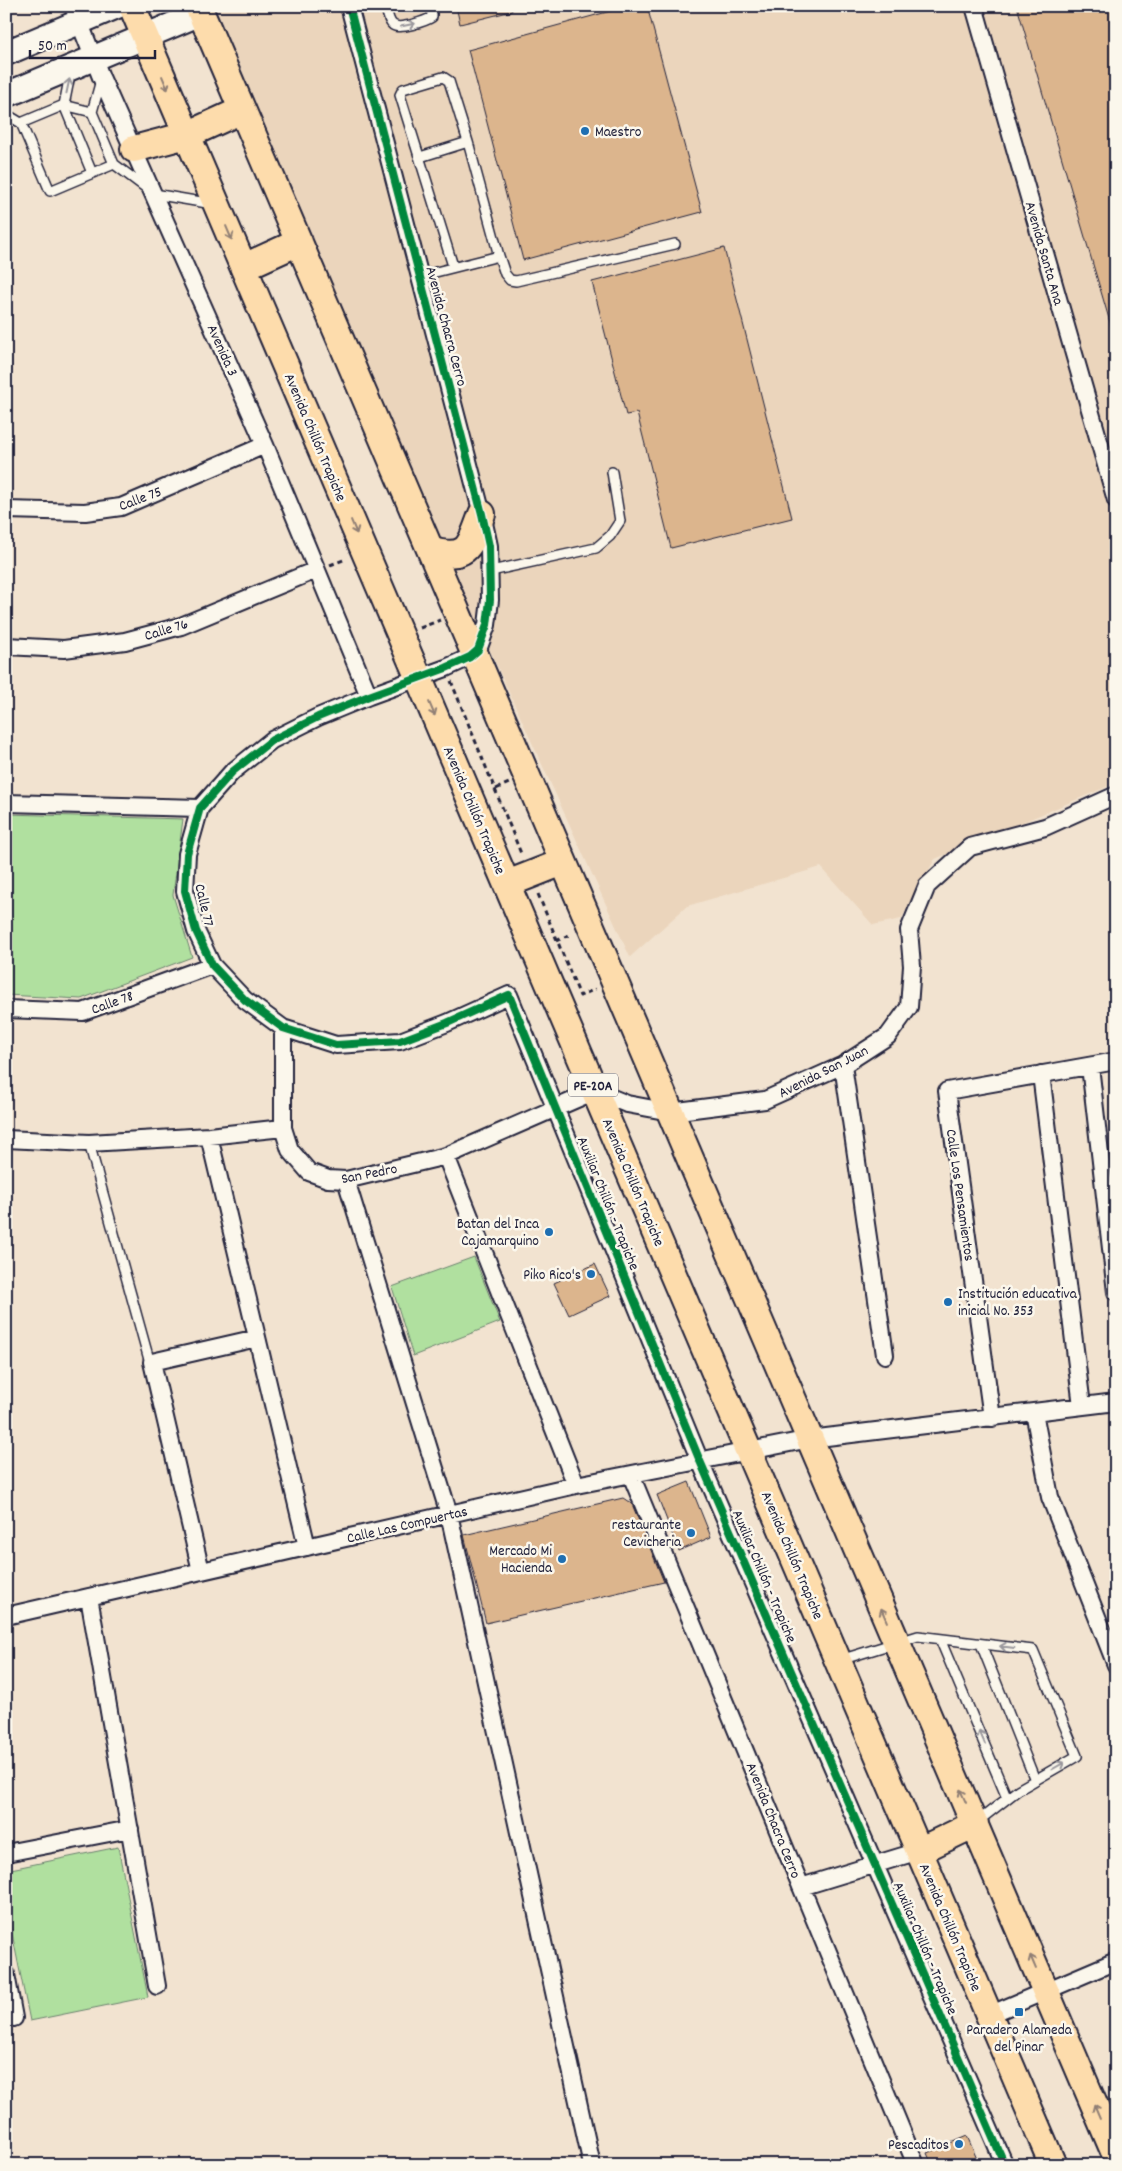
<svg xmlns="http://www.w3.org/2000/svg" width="1122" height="2171" font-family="Dekko,sans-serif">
	<rect width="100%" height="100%" fill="#f2e3d0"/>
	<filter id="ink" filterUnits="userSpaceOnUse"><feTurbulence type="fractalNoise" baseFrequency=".02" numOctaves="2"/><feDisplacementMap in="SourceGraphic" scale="10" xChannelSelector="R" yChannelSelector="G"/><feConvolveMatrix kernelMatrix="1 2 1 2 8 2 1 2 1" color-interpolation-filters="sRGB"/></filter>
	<g filter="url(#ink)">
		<path fill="#ebd5bc" d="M 211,6 L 1116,6 L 1116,783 L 935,859 L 901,919 L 873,925 L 821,867 L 687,906 L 630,957 L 423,504 Z"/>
		<path fill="#b0e09f" stroke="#69816d" d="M 6,814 L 183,819 L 173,895 L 192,957 L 81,999 L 6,995 Z
			M 474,1257 L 500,1322 L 413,1356 L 392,1287 Z
			M 118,1847 L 148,1997 L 30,2021 L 6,1904 L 6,1870 Z"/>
		<path fill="#dcb58d" stroke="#22223b" d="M 456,6 L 511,6 L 512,11 L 460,24 Z
			M 629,6 L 647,6 L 702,212 L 523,260 L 468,50 Z
			M 1017,6 L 1116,6 L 1116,329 L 1112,329 Z
			M 724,248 L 792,518 L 671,548 L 637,413 L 626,415 L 592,282 Z
			M 595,1264 L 610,1296 L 569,1315 L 554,1283 Z
			M 689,1482 L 711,1537 L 679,1551 L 657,1495 Z
			M 623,1498 L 632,1504 L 664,1582 L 486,1623 L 464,1535 Z
			M 967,2136 L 977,2159 L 965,2165 L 932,2165 L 927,2153 Z"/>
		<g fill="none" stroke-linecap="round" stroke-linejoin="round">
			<defs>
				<path id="service" d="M 386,6 C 387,12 388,21 393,25 C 400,30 426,21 432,17 L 432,6
					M 71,70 L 64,105 L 92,173
					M 101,80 L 92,112 L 114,164 L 154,194 L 213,204
					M 6,114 L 21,123 L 50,191 L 114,164
					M 21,123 L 64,105 L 92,112
					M 420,157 L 468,142
					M 499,256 L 505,274 L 510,280 L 516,281 L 675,244
					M 420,276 L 499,256 L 468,142 L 449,81 L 443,77 L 403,89 L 400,95 L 453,266
					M 491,571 L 596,548 L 610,536 L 620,521 L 612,472
					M 89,1143 L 148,1356 L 152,1362
					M 940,1639 L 1007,1798
					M 981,1644 L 1035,1780
					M 840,1660 L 918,1636 L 1033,1650 L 1077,1756 L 1018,1790 L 977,1822"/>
				<path id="minor" d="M 73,6 L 101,77 L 265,445 L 369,696
					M 349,6 L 482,514 L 489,546 L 490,600 L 487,625 L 478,650 L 470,657 L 446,668 L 369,696 L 318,717 L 272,740 L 232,772 L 200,808 L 187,854 L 185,891 L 196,931 L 212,965 L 245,1000 L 283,1028 L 336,1045 L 400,1041 L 447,1023 L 509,995 L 700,1461 L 1005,2165
					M 974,6 L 1116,500
					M 6,510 L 85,512 L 121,507 L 265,445
					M 6,646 L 64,649 L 125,641 L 181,626 L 316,570
					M 6,803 L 200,808
					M 6,1009 L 83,1012 L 212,965
					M 843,1065 L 885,1355
					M 1090,1066 L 1116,1292
					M 1041,1074 L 1082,1406
					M 283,1128 L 283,1028
					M 209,1136 L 307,1547
					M 6,1139 L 89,1143 L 209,1136 L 283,1128 L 290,1150 L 309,1172 L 328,1179 L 346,1180 L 446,1156 L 595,1091 L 627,1104 L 670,1112 L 765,1100 L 843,1065 L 888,1036 L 909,1007 L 912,966 L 909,930 L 927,886 L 970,847 L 1045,827 L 1116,795
					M 446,1156 L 576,1485
					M 346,1180 L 449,1514 L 592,2165
					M 1034,1412 L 1050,1497 L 1116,1665
					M 992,1418 L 947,1091 L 1116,1061
					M 631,1475 L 916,2165
					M 201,1571 L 152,1362 L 257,1338
					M 89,1597 L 157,1986
					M 6,1616 L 576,1485 L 810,1439 L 1116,1402
					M 6,1853 L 130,1829
					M 801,1887 L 919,1851
					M 6,1974 L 14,2018
					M 989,2015 L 1116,1961"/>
				<path id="secondary" d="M 6,53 L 117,6
					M 6,95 L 201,13"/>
				<path id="primary" d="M 132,6 L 1053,2165
					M 198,6 L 1116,2156
					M 134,149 L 187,135 L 242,110
					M 244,267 L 299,242
					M 431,551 C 469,560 470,546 482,514
					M 507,884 L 563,862
					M 919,1851 L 975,1824"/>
			</defs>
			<use href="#service" stroke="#22223b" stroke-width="12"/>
			<use href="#minor" stroke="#22223b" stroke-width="20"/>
			<use href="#secondary" stroke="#22223b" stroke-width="28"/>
			<use href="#primary" stroke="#22223b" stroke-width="30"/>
			<path stroke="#22223b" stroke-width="3" stroke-dasharray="5 4" stroke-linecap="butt" d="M 330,565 L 346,559
				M 420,628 L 440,620
				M 451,681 L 522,856
				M 496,789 L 509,783
				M 538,894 L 580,996 L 595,989
				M 556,941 L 571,934"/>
			<use href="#service" stroke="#fbf7ec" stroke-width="9"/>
			<use href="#minor" stroke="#fbf7ec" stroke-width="16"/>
			<use href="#secondary" stroke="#fbf7ec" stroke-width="24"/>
			<use href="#primary" stroke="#fddcac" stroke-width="26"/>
			<defs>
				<path id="cycleway" d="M 349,6 L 482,514 L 489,546 L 490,600 L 487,625 L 478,650 L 470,657 L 446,668 L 369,696 L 318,717 L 272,740 L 232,772 L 200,808 L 187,854 L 185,891 L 196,931 L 212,965 L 245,1000 L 283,1028 L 336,1045 L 400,1041 L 447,1023 L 509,995 L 700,1461 L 1005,2165"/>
			</defs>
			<use href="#cycleway" stroke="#fbf7ec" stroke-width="11"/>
			<use href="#cycleway" stroke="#00873e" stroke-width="8"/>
		</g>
		<defs><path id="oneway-shaft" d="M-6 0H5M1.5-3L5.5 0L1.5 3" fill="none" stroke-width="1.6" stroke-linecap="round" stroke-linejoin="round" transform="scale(1.25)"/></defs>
		<g stroke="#99979c">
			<use href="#oneway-shaft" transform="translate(408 25) rotate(-12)"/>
			<use href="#oneway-shaft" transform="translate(68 86) rotate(-78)"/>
			<use href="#oneway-shaft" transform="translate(1007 1647) rotate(-173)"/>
			<use href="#oneway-shaft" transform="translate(982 1737) rotate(-113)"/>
			<use href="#oneway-shaft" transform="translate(1058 1766) rotate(-30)"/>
		</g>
		<g stroke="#907f74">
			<use href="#oneway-shaft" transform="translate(165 83) rotate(67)"/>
			<use href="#oneway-shaft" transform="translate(229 233) rotate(67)"/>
			<use href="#oneway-shaft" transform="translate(354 527) rotate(67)"/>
			<use href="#oneway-shaft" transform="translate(432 709) rotate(67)"/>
			<use href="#oneway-shaft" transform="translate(884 1615) rotate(-113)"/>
			<use href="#oneway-shaft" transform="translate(963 1796) rotate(-114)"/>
			<use href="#oneway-shaft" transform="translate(1033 1962) rotate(-113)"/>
			<use href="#oneway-shaft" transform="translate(1097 2111) rotate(-113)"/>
		</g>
	</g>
	<g fill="#1f6fb2" stroke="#fbf7ec" stroke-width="2">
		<circle cx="585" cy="131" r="5"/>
		<circle cx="549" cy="1232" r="5"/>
		<circle cx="591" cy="1274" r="5"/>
		<circle cx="948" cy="1302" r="5"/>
		<circle cx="691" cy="1533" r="5"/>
		<circle cx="562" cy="1559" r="5"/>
		<rect x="1014" y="2007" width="10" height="10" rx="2.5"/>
		<circle cx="959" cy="2144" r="5"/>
	</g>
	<g text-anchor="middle" stroke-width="5" stroke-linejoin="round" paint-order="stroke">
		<rect fill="#fbf7ec" stroke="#636270" stroke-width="1" x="568" y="1073.5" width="50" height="23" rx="4"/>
		<g font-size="14" font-weight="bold" fill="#22223b">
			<text x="593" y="1090">PE-20A</text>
		</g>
		<g font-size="15" fill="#22223b" stroke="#fbf7ec" text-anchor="end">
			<text x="595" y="136" text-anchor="start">Maestro</text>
			<text x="539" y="1228">Batan del Inca<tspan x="539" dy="17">Cajamarquino</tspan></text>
			<text x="581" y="1279">Piko Rico's</text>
			<text x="958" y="1298" text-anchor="start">Institución educativa<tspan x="958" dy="17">inicial No. 353</tspan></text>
			<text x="681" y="1529">restaurante<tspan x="681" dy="17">Cevicheria</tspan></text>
			<text x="552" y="1555">Mercado Mi<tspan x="552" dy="17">Hacienda</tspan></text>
			<text x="1019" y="2034" text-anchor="middle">Paradero Alameda<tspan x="1019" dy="17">del Pinar</tspan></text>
			<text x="949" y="2149">Pescaditos</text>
		</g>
		<g font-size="15" fill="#22223b" stroke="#fbf7ec">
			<text transform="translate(1045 253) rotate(74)" y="5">Avenida Santa Ana</text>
			<text transform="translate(447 326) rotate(75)" y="5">Avenida Chacra Cerro</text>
			<text transform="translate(223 350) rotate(66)" y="5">Avenida 3</text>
			<text transform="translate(316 437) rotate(67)" y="5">Avenida Chillón Trapiche</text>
			<text transform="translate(140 498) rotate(-21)" y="5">Calle 75</text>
			<text transform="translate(166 629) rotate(-17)" y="5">Calle 76</text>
			<text transform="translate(475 810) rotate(67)" y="5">Avenida Chillón Trapiche</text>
			<text transform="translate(205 905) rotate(77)" y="5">Calle 77</text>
			<text transform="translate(112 1002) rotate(-20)" y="5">Calle 78</text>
			<text transform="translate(823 1071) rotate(-27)" y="5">Avenida San Juan</text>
			<text transform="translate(369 1173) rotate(-11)" y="5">San Pedro</text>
			<text transform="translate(634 1182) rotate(67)" y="5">Avenida Chillón Trapiche</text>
			<text transform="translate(961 1195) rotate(82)" y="5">Calle Los Pensamientos</text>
			<text transform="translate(609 1203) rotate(68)" y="5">Auxiliar Chillón - Trapiche</text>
			<text transform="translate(407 1524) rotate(-13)" y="5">Calle Las Compuertas</text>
			<text transform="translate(793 1555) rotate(67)" y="5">Avenida Chillón Trapiche</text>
			<text transform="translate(765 1576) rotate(67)" y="5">Auxiliar Chillón - Trapiche</text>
			<text transform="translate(774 1820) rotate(68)" y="5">Avenida Chacra Cerro</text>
			<text transform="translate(951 1927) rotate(67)" y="5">Avenida Chillón Trapiche</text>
			<text transform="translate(926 1948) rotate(67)" y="5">Auxiliar Chillón - Trapiche</text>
		</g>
	</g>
	<rect width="1122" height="2171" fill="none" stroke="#fbf7ec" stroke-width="25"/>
	<rect x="12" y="12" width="1097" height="2146" fill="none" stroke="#22223b" stroke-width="2" filter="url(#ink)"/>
	<path d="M30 50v8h125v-8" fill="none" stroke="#22223b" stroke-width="2.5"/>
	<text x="38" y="50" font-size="15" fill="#22223b" stroke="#fbf7ec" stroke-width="4" paint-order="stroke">50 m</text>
</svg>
